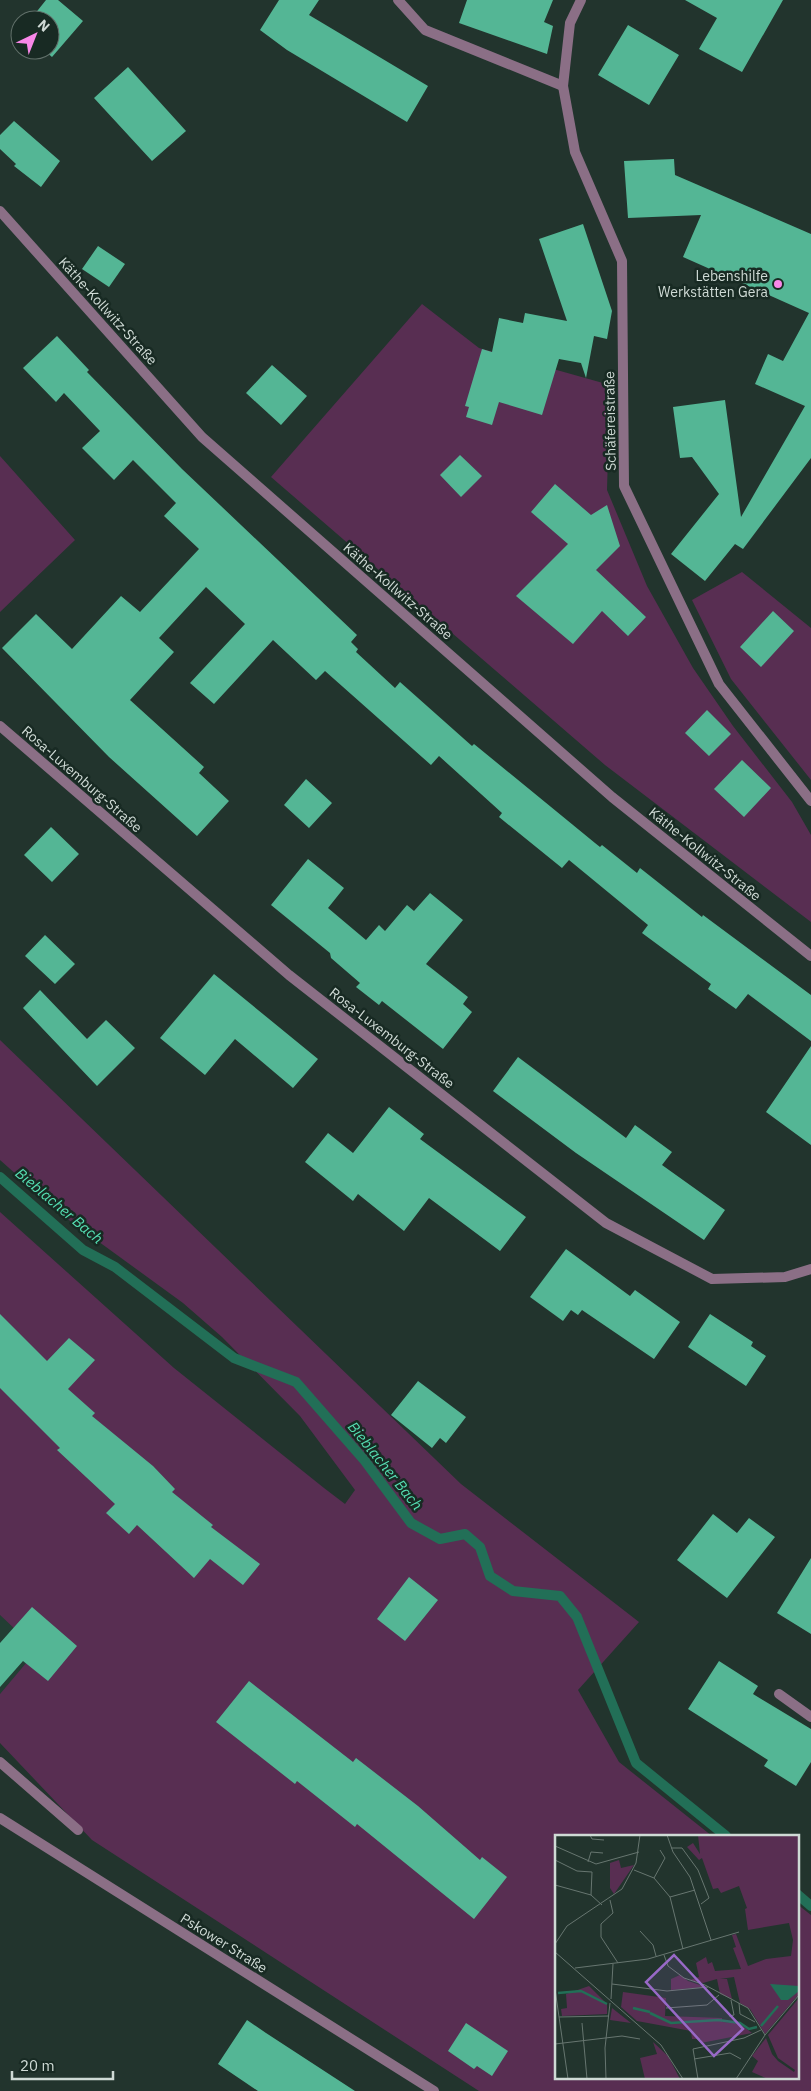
<svg xmlns="http://www.w3.org/2000/svg" width="811" height="2091" font-family="'IBM Plex Sans',sans-serif">
	<rect width="100%" height="100%" fill="#22342d"/>
	<path fill="#233e34" d="M 0,1615 L 38,1650 L 0,1694 Z"/>
	<path fill="#582e52" d="M 422,304 L 479,348 L 610,385 L 607,490 L 647,586 L 693,668 L 733,726 L 792,802 L 811,835 L 811,922 L 605,765 L 271,477 Z
		M 0,456 L 75,540 L 0,612 Z
		M 742,572 L 811,628 L 811,780 L 731,679 L 692,600 Z
		M 0,1040 L 461,1484 L 639,1622 L 578,1690 L 619,1762 L 712,1836 L 556,1836 L 556,2077 L 797,2077 L 797,1904 L 811,1915 L 811,2091 L 479,2091 L 92,1840 L 0,1743 L 0,1694 L 37,1650 L 0,1615 L 0,1212 L 174,1368 L 324,1488 L 345,1504 L 355,1490 L 300,1416 L 222,1337 L 183,1303 L 62,1215 L 0,1160 Z"/>
	<g fill="none" stroke-linecap="round" stroke-linejoin="round">
		<path stroke="#226f57" stroke-width="10" d="M 0,1177 L 83,1250 L 115,1267 L 234,1358 L 296,1382 L 365,1461 L 411,1523 L 440,1539 L 465,1534 L 480,1547 L 490,1576 L 513,1591 L 560,1596 L 577,1617 L 636,1763 L 726,1836
			M 797,1894 L 811,1906"/>
	</g>
	<path fill="#54b695" d="M 46,0 L 58,0 L 83,21 L 52,57 L 44,50 L 50,50 L 50,20 L 30,20 Z
		M 279,0 L 319,0 L 309,15 L 428,86 L 407,122 L 287,50 L 260,30 Z
		M 467,0 L 553,0 L 544,22 L 553,26 L 547,54 L 459,23 Z
		M 685,0 L 783,0 L 742,72 L 699,49 L 717,18 Z
		M 628,25 L 679,55 L 649,105 L 598,75 Z
		M 128,67 L 186,131 L 152,161 L 94,98 Z
		M 14,121 L 60,161 L 41,187 L 14,166 L 16,164 L 0,149 L 0,135 Z
		M 674,159 L 675,175 L 811,234 L 811,458 L 743,549 L 735,544 L 705,581 L 671,554 L 719,494 L 692,457 L 680,458 L 673,407 L 725,400 L 741,517 L 805,406 L 755,384 L 768,354 L 783,361 L 809,313 L 683,257 L 701,215 L 628,218 L 624,161 Z
		M 583,224 L 612,311 L 607,339 L 594,336 L 586,378 L 581,363 L 559,359 L 542,415 L 499,402 L 492,425 L 466,417 L 469,407 L 465,406 L 482,349 L 492,352 L 499,318 L 523,323 L 525,313 L 567,321 L 539,239 Z
		M 98,246 L 125,264 L 109,287 L 82,269 Z
		M 57,336 L 89,370 L 87,372 L 182,469 L 357,635 L 351,642 L 358,649 L 356,652 L 395,688 L 400,682 L 472,746 L 474,744 L 595,843 L 600,847 L 602,845 L 637,873 L 640,868 L 702,917 L 703,915 L 811,995 L 811,1041 L 748,994 L 736,1009 L 708,989 L 711,984 L 642,933 L 648,925 L 569,860 L 562,868 L 499,817 L 502,813 L 439,756 L 431,765 L 325,671 L 316,680 L 273,640 L 214,704 L 190,683 L 245,624 L 206,587 L 159,638 L 174,652 L 130,700 L 204,767 L 199,773 L 229,801 L 197,836 L 109,757 L 2,648 L 36,614 L 72,649 L 121,596 L 140,612 L 199,549 L 164,516 L 176,503 L 133,460 L 114,480 L 82,448 L 100,431 L 64,393 L 56,402 L 23,368 Z
		M 272,365 L 307,396 L 281,425 L 246,393 Z
		M 460,455 L 482,476 L 461,497 L 440,475 Z
		M 555,484 L 591,515 L 607,505 L 620,546 L 596,570 L 646,617 L 628,636 L 602,611 L 573,644 L 516,596 L 568,544 L 531,512 Z
		M 773,611 L 794,631 L 761,667 L 740,647 Z
		M 707,710 L 731,734 L 709,756 L 685,733 Z
		M 742,760 L 771,788 L 744,817 L 714,789 Z
		M 306,779 L 332,803 L 309,828 L 284,805 Z
		M 51,827 L 79,854 L 52,882 L 24,855 Z
		M 308,859 L 344,888 L 328,908 L 366,940 L 379,925 L 385,931 L 407,905 L 414,911 L 430,893 L 463,920 L 426,964 L 468,997 L 463,1004 L 472,1012 L 443,1049 L 382,1001 L 379,1005 L 356,987 L 360,983 L 331,958 L 330,953 L 271,905 Z
		M 45,935 L 75,964 L 55,984 L 25,956 Z
		M 214,974 L 318,1059 L 293,1088 L 235,1039 L 205,1075 L 160,1038 Z
		M 40,990 L 87,1039 L 106,1020 L 135,1048 L 97,1086 L 23,1008 Z
		M 811,1046 L 811,1145 L 766,1112 Z
		M 518,1057 L 626,1138 L 635,1125 L 672,1152 L 662,1165 L 725,1210 L 704,1240 L 576,1153 L 493,1091 Z
		M 389,1107 L 424,1134 L 420,1139 L 526,1217 L 500,1251 L 429,1198 L 404,1231 L 358,1194 L 353,1201 L 305,1162 L 328,1133 L 353,1153 Z
		M 566,1249 L 630,1296 L 635,1290 L 680,1322 L 654,1359 L 582,1310 L 578,1315 L 571,1310 L 563,1321 L 530,1297 Z
		M 0,1314 L 47,1361 L 69,1338 L 95,1360 L 68,1389 L 95,1413 L 92,1416 L 153,1466 L 175,1489 L 172,1492 L 213,1525 L 211,1527 L 260,1564 L 243,1585 L 210,1559 L 194,1578 L 137,1525 L 129,1534 L 106,1513 L 115,1504 L 57,1450 L 60,1448 L 0,1388 Z
		M 710,1314 L 753,1342 L 751,1346 L 766,1356 L 746,1386 L 688,1347 Z
		M 418,1381 L 466,1417 L 446,1443 L 440,1438 L 432,1448 L 391,1415 Z
		M 713,1514 L 737,1533 L 749,1518 L 775,1537 L 727,1598 L 677,1560 Z
		M 811,1558 L 811,1634 L 777,1613 Z
		M 409,1577 L 438,1600 L 405,1641 L 377,1619 Z
		M 32,1607 L 77,1646 L 48,1681 L 23,1661 L 0,1687 L 0,1643 Z
		M 719,1661 L 758,1686 L 753,1694 L 811,1729 L 811,1762 L 796,1786 L 764,1766 L 768,1760 L 688,1709 Z
		M 249,1681 L 353,1762 L 356,1758 L 418,1806 L 480,1860 L 482,1857 L 507,1877 L 474,1919 L 357,1824 L 355,1827 L 297,1781 L 295,1784 L 216,1722 Z
		M 247,2020 L 266,2033 L 355,2091 L 258,2091 L 218,2064 Z
		M 466,2023 L 508,2051 L 492,2076 L 477,2066 L 474,2069 L 448,2051 Z"/>
	<g fill="none" stroke-linecap="round" stroke-linejoin="round">
		<path stroke="#8b6f86" stroke-width="10" d="M 398,0 L 425,30 L 563,86
			M 0,1762 L 78,1830"/>
		<path stroke="#8b6f86" stroke-width="10" d="M 581,0 L 570,23 L 563,86 L 575,152 L 622,261 L 624,486 L 719,684 L 811,801
			M 0,211 L 202,437 L 612,797 L 811,956
			M 0,726 L 289,975 L 606,1223 L 712,1279 L 785,1277 L 811,1269
			M 779,1694 L 811,1717
			M 0,1818 L 434,2091"/>
	</g>
	<circle fill="#f987e8" stroke="#182a23" stroke-width="2" cx="778" cy="284" r="5"/>
	<g text-anchor="middle" stroke-width="5" stroke-linejoin="round" paint-order="stroke">
		<g font-size="14" fill="#cfdad5" stroke="#182a23" text-anchor="end">
			<text x="768" y="281">Lebenshilfe<tspan x="768" dy="16">Werkstätten Gera</tspan></text>
		</g>
		<g font-size="14" fill="#cfdad5" stroke="#182a23">
			<text transform="translate(108 311) rotate(48)" y="5">Käthe-Kollwitz-Straße</text>
			<text transform="translate(610 421) rotate(-91)" y="5">Schäfereistraße</text>
			<text transform="translate(398 591) rotate(41)" y="5">Käthe-Kollwitz-Straße</text>
			<text transform="translate(82 779) rotate(41)" y="5">Rosa-Luxemburg-Straße</text>
			<text transform="translate(705 854) rotate(39)" y="5">Käthe-Kollwitz-Straße</text>
			<text transform="translate(392 1038) rotate(38)" y="5">Rosa-Luxemburg-Straße</text>
			<text transform="translate(224 1943) rotate(32)" y="5">Pskower Straße</text>
		</g>
		<g font-size="15" font-style="italic" fill="#55deb2" stroke="#182a23">
			<text transform="translate(59 1206) rotate(40)" y="5">Bieblacher Bach</text>
			<text transform="translate(385 1466) rotate(51)" y="5">Bieblacher Bach</text>
		</g>
	</g>
	<g transform="translate(555 1835)">
		<rect width="244" height="244" fill="#22342d"/>
		<path d="M 143,0 L 244,0 L 244,159 L 210,199 L 195,174 L 185,168 L 179,142 L 165,144 L 172,144 L 177,164 L 165,159 L 162,144 L 148,148 L 135,145 L 144,142 L 141,128 L 151,122 L 153,129 L 157,127 L 160,136 L 186,134 L 178,113 L 181,112 L 177,100 L 181,99 L 193,131 L 211,124 L 236,121 L 238,105 L 234,88 L 193,95 L 190,74 L 192,73 L 184,51 L 166,58 L 163,53 L 158,54 L 147,23 L 144,25 L 132,12 L 138,8 L 145,19 ZM 64,25 L 66,33 L 79,30 L 59,59 L 55,53 L 55,28 ZM 125,140 L 133,146 L 151,152 L 116,155 L 116,144 ZM 34,151 L 52,169 L 52,179 L 7,181 L 6,174 L 12,173 L 11,159 ZM 68,157 L 111,163 L 110,181 L 167,183 L 167,187 L 184,188 L 197,198 L 146,208 L 146,204 L 137,204 L 136,196 L 82,186 L 66,172 ZM 244,163 L 244,244 L 213,244 L 197,237 L 203,226 L 197,221 L 211,203 L 217,219 L 223,226 L 239,237 L 240,235 L 223,223 L 213,200 ZM 57,173 L 76,188 L 55,185 ZM 98,207 L 113,221 L 125,244 L 90,244 L 85,223 L 102,219 Z" fill="#582e52"/>
		<path d="M 215,149 L 244,151 L 244,156 L 233,165 L 226,165 Z" fill="#226f57"/>
		<path fill="none" stroke="#226f57" stroke-width="2.5" d="M 3,158 L 26,156 L 52,169M 78,173 L 95,177M 95,178 L 116,188 L 163,185 L 185,188 L 194,194 L 202,192M 206,191 L 223,171"/>
		<path fill="none" stroke="#677670" stroke-width="1" d="M 35,0 L 37,4 L 49,5M 112,0 L 118,17 L 135,42 L 156,105M 0,11 L 41,29 L 84,17M 116,13 L 127,13 L 143,35 L 154,63 L 146,69M 0,25 L 22,36 L 37,37 L 36,60M 33,27 L 36,17 L 48,18M 79,35 L 99,43 L 115,62 L 128,114M 99,43 L 110,23 L 105,15M 0,50 L 36,60 L 47,70M 115,62 L 140,55M 55,65 L 58,78 L 46,89 L 46,102 L 63,128M 85,96 L 98,110 L 101,121M 0,109 L 12,91 L 67,54 L 81,28 L 85,0M 0,117 L 106,210 L 128,244M 109,120 L 113,131 L 129,143 L 150,150 L 193,173 L 210,200M 20,133 L 93,124 L 184,97M 57,149 L 112,156 L 153,152M 0,154 L 13,244M 56,164 L 58,129M 184,168 L 185,179 L 200,187M 111,173 L 152,170 L 164,160M 174,181 L 179,180 L 176,165M 4,182 L 54,181M 27,188 L 32,244M 0,209 L 67,201 L 85,204M 139,224 L 175,218 L 186,224M 51,244 L 50,213 L 55,168M 143,244 L 138,214 L 189,203 L 206,195M 181,244 L 210,200 L 244,160"/>
		<path fill="#9869c7" fill-opacity="0.15" stroke="#9869c7" stroke-width="2.5" d="M 119,120 L 188,194 L 159,221 L 91,147 Z"/>
		<rect width="244" height="244" fill="none" stroke="#cfdad5" stroke-width="2.5"/>
	</g>
	<g transform="translate(35 35) rotate(43)"><circle r="24" fill="#182a23" stroke="#61706a"/>
	<path d="M0-4L9 19L0 12L-9 19Z" fill="#f987e8"/>
	<text y="-8" font-size="14" font-weight="bold" text-anchor="middle" fill="#cfdad5">N</text>
	</g>
	<path d="M12 2071v8h101v-8" fill="none" stroke="#cfdad5" stroke-width="2.5"/>
	<text x="20" y="2071" font-size="15" fill="#cfdad5" stroke="#182a23" stroke-width="4" paint-order="stroke">20 m</text>
</svg>
